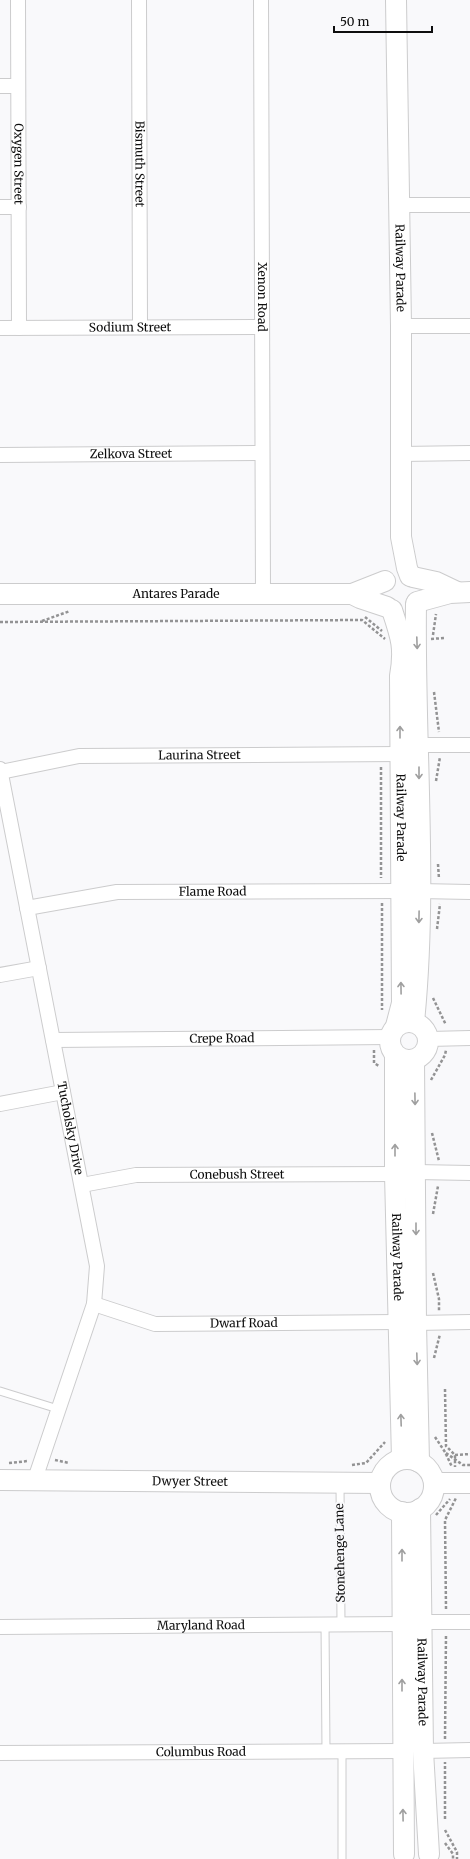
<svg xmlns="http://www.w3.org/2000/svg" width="470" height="1859" font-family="Merriweather,serif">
	<rect width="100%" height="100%" fill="#f9f9fb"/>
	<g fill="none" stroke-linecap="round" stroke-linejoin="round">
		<defs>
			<path id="lane" d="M 0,1391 L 58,1409
				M 340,1483 L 341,1624
				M 325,1624 L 326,1751
				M 342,1751 L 342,1859"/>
			<g id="street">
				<path id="s1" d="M 18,0 L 19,328"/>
				<path id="s2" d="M 139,0 L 140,327"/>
				<path id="s3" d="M 261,0 L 263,594"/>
				<path d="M 0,86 L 18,86"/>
				<path d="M 399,205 L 470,205"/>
				<path d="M 0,207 L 19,207"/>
				<path d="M 401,326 L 470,326"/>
				<path id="s4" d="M 0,328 L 261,327"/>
				<path d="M 401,454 L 470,453"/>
				<path id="s5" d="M 0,455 L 261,453"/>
				<path d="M 418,745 L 470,745"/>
				<path id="s6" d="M 0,769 L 97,1266 L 94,1304 L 34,1482"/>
				<path id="s7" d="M 1,772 L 79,756 L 400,754"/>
				<path d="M 419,891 L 470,892"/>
				<path id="s8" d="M 27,908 L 117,892 L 400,891"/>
				<path d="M 0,975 L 39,968"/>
				<path d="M 429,1039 L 470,1038"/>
				<path id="s9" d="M 53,1040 L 390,1037"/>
				<path d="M 0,1104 L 63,1092"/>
				<path d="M 416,1172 L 470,1173"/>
				<path id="s10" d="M 82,1185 L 136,1175 L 395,1174"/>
				<path id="s11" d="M 94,1304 L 155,1324 L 397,1322"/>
				<path d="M 416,1323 L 470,1322"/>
				<path d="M 421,1622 L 470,1622"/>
				<path id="s12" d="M 0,1627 L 402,1624"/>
				<path d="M 423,1751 L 470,1750"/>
				<path id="s13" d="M 0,1753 L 402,1751"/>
			</g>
			<g id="secondary">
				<path id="s14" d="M 396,0 L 401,326 L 401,537 L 407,568 L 410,576"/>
				<path d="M 413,577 L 436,582 L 457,592"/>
				<path id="s15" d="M 0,594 L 352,594 L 385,581"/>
				<path d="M 352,594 L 360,598 L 387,607"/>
				<path d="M 417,602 L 450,593 L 470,592"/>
				<path id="s16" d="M 392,610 C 401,637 405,648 400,676 L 402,1003 L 396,1026"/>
				<circle cx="409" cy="1041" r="19"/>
				<path d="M 414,1022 C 428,883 414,743 416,604"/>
				<path id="s17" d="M 395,1055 L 395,1174 L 402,1459"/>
				<path d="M 414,1060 L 416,1323 L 419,1462"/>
				<circle cx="407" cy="1486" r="27"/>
				<path id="s18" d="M 0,1480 L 380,1483"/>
				<path d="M 434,1483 L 470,1483"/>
				<path id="s19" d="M 420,1509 L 423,1751 L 429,1854"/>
				<path d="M 402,1512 L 404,1854"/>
			</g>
		</defs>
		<use href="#lane" stroke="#cccccd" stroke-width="9"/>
		<use href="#street" stroke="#cccccd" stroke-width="16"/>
		<use href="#secondary" stroke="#cccccd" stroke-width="22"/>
		<path stroke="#939394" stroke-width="2.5" stroke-dasharray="3 2" stroke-linecap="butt" d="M 365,617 L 382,631
			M 42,621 L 70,611
			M 0,622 L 362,620 L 385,639
			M 433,635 L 436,614
			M 431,639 L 444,638
			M 434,692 L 439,732
			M 381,767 L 381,878
			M 436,781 L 440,757
			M 438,864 L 439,879
			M 382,903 L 382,1010
			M 437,929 L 440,904
			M 433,998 L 446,1025
			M 374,1050 L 374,1063 L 379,1066
			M 431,1080 L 445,1055 L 446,1050
			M 432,1133 L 439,1161
			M 433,1214 L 438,1186
			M 433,1273 L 439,1299 L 439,1311
			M 434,1358 L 440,1334
			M 445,1389 L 446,1446 L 455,1455 L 455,1467
			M 435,1437 L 445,1452 L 452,1467
			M 446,1453 L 463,1465 L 470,1465
			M 455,1455 L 470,1454
			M 55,1460 L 69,1463
			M 9,1463 L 28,1461
			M 352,1465 L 366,1463 L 385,1442
			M 436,1515 L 450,1499
			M 446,1609 L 445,1520 L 456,1498
			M 445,1739 L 446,1634
			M 445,1819 L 445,1762
			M 445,1830 L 457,1852 L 457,1859
			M 445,1843 L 453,1854 L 453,1859"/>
		<use href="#lane" stroke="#fff" stroke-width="7"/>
		<use href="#street" stroke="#fff" stroke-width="14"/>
		<use href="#secondary" stroke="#fff" stroke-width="20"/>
	</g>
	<defs><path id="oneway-shaft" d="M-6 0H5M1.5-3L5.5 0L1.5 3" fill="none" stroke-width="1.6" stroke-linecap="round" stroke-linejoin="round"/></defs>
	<g stroke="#9f9f9f">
		<use href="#oneway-shaft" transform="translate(417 643) rotate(88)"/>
		<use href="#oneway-shaft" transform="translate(400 732) rotate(-90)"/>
		<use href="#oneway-shaft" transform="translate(419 773) rotate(90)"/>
		<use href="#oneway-shaft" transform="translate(419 917) rotate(91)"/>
		<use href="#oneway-shaft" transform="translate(401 988) rotate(-91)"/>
		<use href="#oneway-shaft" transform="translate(415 1099) rotate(89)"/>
		<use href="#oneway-shaft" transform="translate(395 1150) rotate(-90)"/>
		<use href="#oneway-shaft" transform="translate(416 1229) rotate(90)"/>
		<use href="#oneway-shaft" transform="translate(417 1359) rotate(88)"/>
		<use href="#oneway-shaft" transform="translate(401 1420) rotate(-92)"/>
		<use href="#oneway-shaft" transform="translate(402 1555) rotate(-90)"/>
		<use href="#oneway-shaft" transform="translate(402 1685) rotate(-90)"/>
		<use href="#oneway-shaft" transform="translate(403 1815) rotate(-91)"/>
	</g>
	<g text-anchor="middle" stroke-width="4" stroke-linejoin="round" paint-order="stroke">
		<g font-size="12" fill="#0e0e0e" stroke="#f9f9fb">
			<text dy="4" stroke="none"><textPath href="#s1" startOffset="164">Oxygen Street</textPath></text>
			<text dy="4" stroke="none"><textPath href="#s2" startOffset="164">Bismuth Street</textPath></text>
			<text dy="4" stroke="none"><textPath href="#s14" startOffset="268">Railway Parade</textPath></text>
			<text dy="4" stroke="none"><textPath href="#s3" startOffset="297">Xenon Road</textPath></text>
			<text dy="4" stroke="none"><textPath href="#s4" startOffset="130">Sodium Street</textPath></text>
			<text dy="4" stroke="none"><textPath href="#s5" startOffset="131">Zelkova Street</textPath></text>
			<text dy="4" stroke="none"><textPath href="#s15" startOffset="176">Antares Parade</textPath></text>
			<text dy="4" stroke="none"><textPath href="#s7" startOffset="200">Laurina Street</textPath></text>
			<text dy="4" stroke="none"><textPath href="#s16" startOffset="209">Railway Parade</textPath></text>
			<text dy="4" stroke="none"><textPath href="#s8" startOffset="187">Flame Road</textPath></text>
			<text dy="4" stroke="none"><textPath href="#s9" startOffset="169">Crepe Road</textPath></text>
			<text dy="4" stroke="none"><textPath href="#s6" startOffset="366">Tucholsky Drive</textPath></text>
			<text dy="4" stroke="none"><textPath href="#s10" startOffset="156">Conebush Street</textPath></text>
			<text dy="4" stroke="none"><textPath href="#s17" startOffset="202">Railway Parade</textPath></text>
			<text dy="4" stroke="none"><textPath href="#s11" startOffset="153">Dwarf Road</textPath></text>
			<text dy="4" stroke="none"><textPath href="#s18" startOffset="190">Dwyer Street</textPath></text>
			<text transform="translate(340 1553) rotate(-91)" y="4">Stonehenge Lane</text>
			<text dy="4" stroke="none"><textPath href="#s12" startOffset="201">Maryland Road</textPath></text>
			<text dy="4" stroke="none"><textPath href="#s19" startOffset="173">Railway Parade</textPath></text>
			<text dy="4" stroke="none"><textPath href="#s13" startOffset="201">Columbus Road</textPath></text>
		</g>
	</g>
	<path d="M334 26v6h98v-6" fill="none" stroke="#0e0e0e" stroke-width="2"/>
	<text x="340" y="26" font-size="12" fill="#0e0e0e" stroke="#f9f9fb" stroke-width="3" paint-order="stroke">50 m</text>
</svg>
